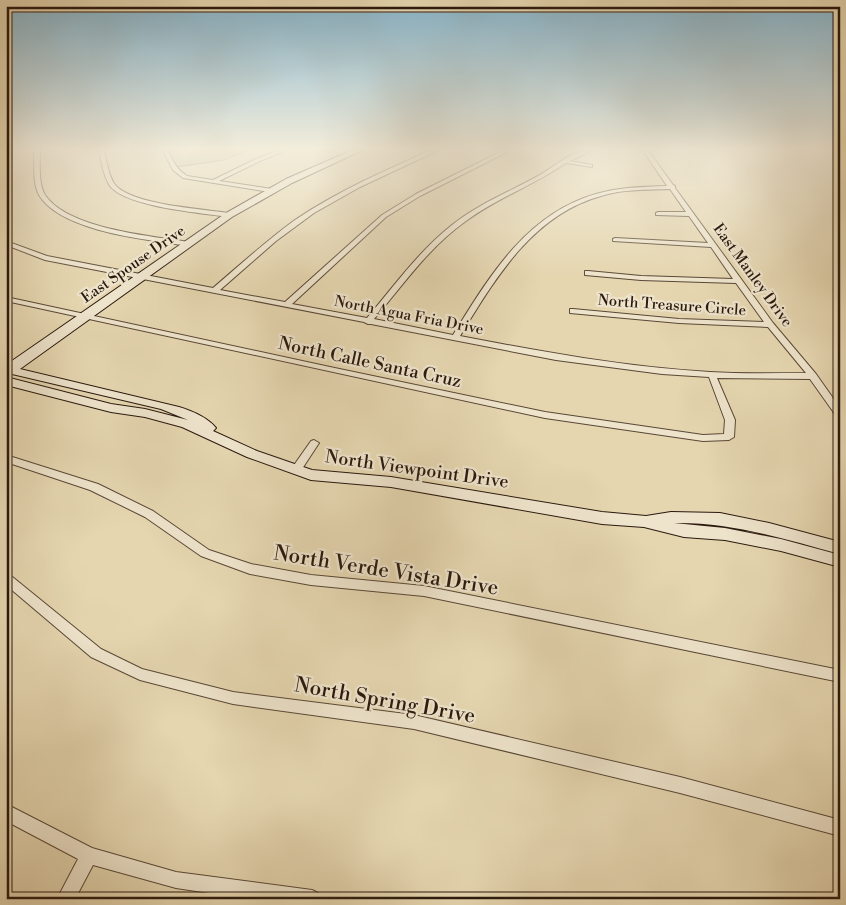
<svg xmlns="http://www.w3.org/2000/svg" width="846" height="905" font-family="'Libre Bodoni',serif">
	<rect width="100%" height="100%" fill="#e5d6b0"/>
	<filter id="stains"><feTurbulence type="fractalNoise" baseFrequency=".004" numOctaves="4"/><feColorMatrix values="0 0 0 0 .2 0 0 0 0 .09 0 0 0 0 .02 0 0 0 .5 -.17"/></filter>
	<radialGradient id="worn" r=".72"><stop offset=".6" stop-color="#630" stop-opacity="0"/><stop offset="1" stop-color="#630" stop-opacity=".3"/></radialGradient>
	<path fill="#babc87" stroke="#726a4a" d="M 168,149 L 252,149 L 224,160 L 177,167 Z"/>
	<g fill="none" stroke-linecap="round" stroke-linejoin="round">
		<defs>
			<path id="street" d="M 34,149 L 40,149 C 40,163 38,183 45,195 C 68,229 151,236 189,242 L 192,244 L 189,246 C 150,240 61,232 39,195 C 32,183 35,163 34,149 Z
				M 98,149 L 103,149 C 107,160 108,177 116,186 C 135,205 202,209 229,213 L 232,215 L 229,217 C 203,213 126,207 110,186 C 103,176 102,161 98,149 Z
				M 162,149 L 167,149 C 172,160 176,169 187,176 L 213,180 L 256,159 L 282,149 L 290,149 L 260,161 L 219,181 L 272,189 L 273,190 L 270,192 L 183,178 L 173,170 Z
				M 434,149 L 441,149 L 360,187 L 314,213 L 276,241 L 220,290 L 285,302 L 382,215 L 416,194 L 506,149 L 513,149 L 420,196 L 386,217 L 292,304 L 367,318 C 394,286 419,251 452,225 C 478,204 509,192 538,176 C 557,165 573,149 595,149 L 570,161 L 592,165 L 592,167 L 566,163 C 534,185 497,198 466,221 C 429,247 403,285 374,319 L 453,335 C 489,277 526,214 596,194 C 619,187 643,187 667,186 L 642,149 L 647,149 L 673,185 L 675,186 L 675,188 L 773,323 L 816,374 L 840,408 L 840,418 L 837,417 L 810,379 L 717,378 L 735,420 L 734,437 L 729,440 L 703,441 L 545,418 L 6,301 L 6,297 L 330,367 L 545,412 L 703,435 L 724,434 L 725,420 L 709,377 L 662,374 L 556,360 L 371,324 L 368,324 L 364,322 L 45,260 L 6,245 L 6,241 L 47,256 L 213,288 C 240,265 266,241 295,220 C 338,191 386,170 434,149 ZM 670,189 L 686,212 L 658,212 L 656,213 L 656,215 L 689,216 L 708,243 L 615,238 L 613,239 L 613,241 L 711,247 L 733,279 L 641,276 L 588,271 L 585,271 L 585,275 L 641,280 L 736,283 L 764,322 L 679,319 L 573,309 L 570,309 L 570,313 L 679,323 L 768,327 L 806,373 C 774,373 742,374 710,372 C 626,367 543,352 460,336 C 495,279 532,215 601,196 C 623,189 647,190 670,189 Z
				M 314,440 L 319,443 L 300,472 L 292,472 L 291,470 L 292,468 L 311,441 Z
				M 6,455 L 98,484 L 153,511 L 209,550 L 251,564 L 311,575 L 424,586 L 840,670 L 840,682 L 424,596 L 311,585 L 250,574 L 201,556 L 145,517 L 90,490 L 6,462 Z
				M 6,573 L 10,575 L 101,649 L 142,669 L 233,692 L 414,715 L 680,777 L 840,820 L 840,836 L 680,793 L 414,729 L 233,704 L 140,680 L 91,657 L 6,585 Z
				M 6,804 L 92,848 L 176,872 L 312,890 L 318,893 L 321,899 L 249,899 L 176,888 L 93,865 L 75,899 L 57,899 L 78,859 L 6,821 Z"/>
			<path id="secondary" d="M 355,149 L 365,149 L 292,183 L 232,217 L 20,369 L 179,407 C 192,411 207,417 216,428 L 213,431 L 257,451 L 312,470 L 391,477 L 602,512 L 646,516 L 671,512 L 720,513 L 769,523 L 840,542 L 840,554 C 785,539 731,522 674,523 L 725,528 L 781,539 L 840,555 L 840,567 L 781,551 L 725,540 L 684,537 L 644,527 L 602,524 L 391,487 L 311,480 L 247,457 L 182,427 L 145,417 L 111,412 L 6,385 L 6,377 L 111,404 L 145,409 L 188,420 L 161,409 L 12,374 L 6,377 L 6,365 L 226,213 L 286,179 Z"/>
		</defs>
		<use href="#street" stroke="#594836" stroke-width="2"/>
		<use href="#secondary" stroke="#2a190e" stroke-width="2"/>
		<use href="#street" fill="#eee4cc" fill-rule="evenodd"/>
		<use href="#secondary" fill="#eee4cc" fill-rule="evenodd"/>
	</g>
	<linearGradient id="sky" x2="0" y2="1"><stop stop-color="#87b6ce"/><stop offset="0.54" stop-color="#f3eddb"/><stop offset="1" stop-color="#f3eddb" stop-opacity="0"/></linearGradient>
	<rect width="846" height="276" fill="url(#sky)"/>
	<g text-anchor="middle" stroke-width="4.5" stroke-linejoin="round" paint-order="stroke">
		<g font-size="15" fill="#2a190e" stroke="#eee4cc">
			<text transform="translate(133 264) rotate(-35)" y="5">East Spouse Drive</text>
			<text transform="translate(753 275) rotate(54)" y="5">East Manley Drive</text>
			<text transform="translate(672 305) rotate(4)" y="5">North Treasure Circle</text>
			<text transform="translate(409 315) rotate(11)" y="5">North Agua Fria Drive</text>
		</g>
		<g font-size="18" fill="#2a190e" stroke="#eee4cc">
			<text transform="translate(370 362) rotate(12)" y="6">North Calle Santa Cruz</text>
			<text transform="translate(417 469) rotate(8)" y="6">North Viewpoint Drive</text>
		</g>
		<g font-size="21" fill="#2a190e" stroke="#eee4cc">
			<text transform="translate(386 570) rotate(9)" y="7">North Verde Vista Drive</text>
			<text transform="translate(385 700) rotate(10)" y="7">North Spring Drive</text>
		</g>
	</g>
	<rect width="846" height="905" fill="none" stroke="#e5d6b0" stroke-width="25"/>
	<rect x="8" y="8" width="831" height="890" fill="none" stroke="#2a190e" stroke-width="2.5"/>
	<rect x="12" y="12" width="821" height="880" fill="none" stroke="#2a190e"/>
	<rect width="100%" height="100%" filter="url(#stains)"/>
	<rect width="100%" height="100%" fill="url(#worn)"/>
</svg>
